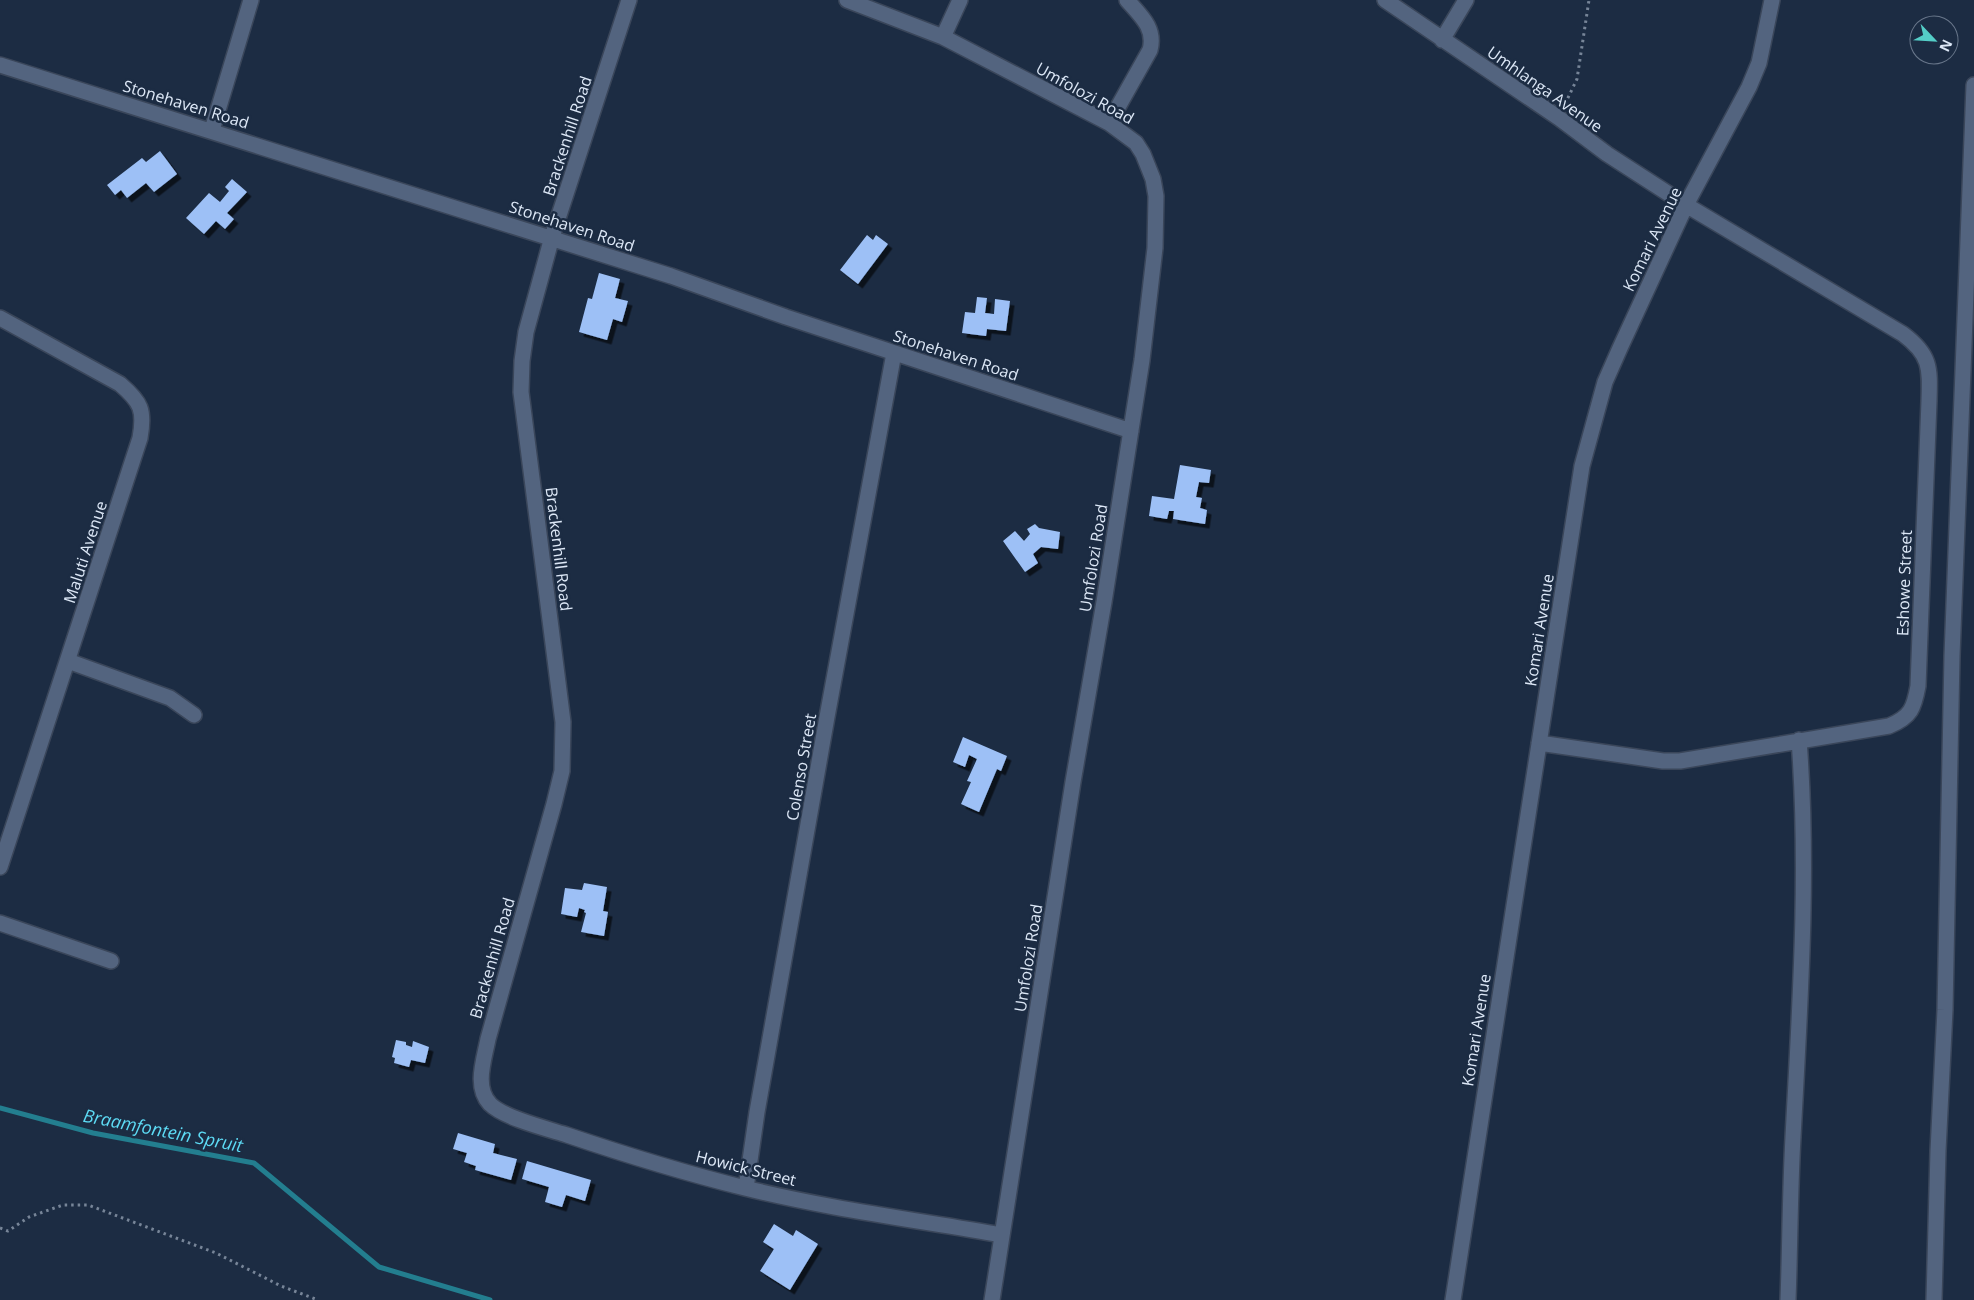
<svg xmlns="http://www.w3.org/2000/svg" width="1974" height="1300" font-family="'Open Sans',sans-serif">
	<defs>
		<filter id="shadow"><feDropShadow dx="4.5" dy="4.5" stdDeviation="0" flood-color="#0009"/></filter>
	</defs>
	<rect width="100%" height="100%" fill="#1c2c43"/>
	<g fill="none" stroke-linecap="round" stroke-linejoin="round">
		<path stroke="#237e8f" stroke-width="5" d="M 0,1108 L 93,1133 L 254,1163 L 379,1267 L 490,1300"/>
	</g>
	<path fill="#9dc0f6" filter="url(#shadow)" d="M 160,151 L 177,174 L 154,192 L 146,183 L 127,198 L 121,190 L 115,195 L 107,185 L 142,158 L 146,162 Z
		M 232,179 L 247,192 L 227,213 L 234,219 L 225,229 L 216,221 L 204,234 L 186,218 L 209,193 L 220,202 L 229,191 L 225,187 Z
		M 867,235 L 873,240 L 876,235 L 888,244 L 858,284 L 840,270 Z
		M 599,273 L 620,279 L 615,298 L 628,301 L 622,322 L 613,319 L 607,340 L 579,332 L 588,298 L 592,299 Z
		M 977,297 L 987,298 L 985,313 L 994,314 L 995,299 L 1010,301 L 1006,331 L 987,329 L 986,336 L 962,333 L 965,312 L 975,313 Z
		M 1180,465 L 1211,470 L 1209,483 L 1199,482 L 1196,497 L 1202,498 L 1200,508 L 1207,510 L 1205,524 L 1173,519 L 1174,511 L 1169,511 L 1167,519 L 1149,516 L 1152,496 L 1174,499 Z
		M 1035,524 L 1039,528 L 1060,532 L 1058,549 L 1041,547 L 1033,554 L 1038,563 L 1025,572 L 1003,541 L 1015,531 L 1024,541 L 1030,534 L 1027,529 Z
		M 963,737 L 1007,756 L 1001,771 L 997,769 L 979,812 L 961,804 L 971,782 L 967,781 L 977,759 L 969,755 L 965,767 L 953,762 Z
		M 584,883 L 607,887 L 603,911 L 608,912 L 604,936 L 581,932 L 586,913 L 584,912 L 585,910 L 579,908 L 577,917 L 561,914 L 565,888 L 582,890 Z
		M 396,1040 L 406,1042 L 406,1045 L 412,1047 L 413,1041 L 429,1047 L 425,1063 L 411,1060 L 409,1067 L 394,1063 L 395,1058 L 392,1057 Z
		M 458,1133 L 495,1144 L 493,1153 L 517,1159 L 511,1180 L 475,1170 L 476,1166 L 464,1162 L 467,1153 L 453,1149 Z
		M 527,1161 L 591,1180 L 585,1201 L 566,1195 L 562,1207 L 545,1202 L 549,1187 L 522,1179 Z
		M 774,1224 L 793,1236 L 796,1230 L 818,1244 L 790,1290 L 760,1271 L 774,1249 L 763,1242 Z"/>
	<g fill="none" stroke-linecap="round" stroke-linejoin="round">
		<defs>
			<path id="street" d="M 629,0 L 552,237 L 526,332 L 522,361 L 521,392 L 563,722 L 562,771 L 554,804 L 488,1039 C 484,1060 474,1087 490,1104 C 504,1118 548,1129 567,1135 C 626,1155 685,1173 745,1188 C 829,1209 917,1220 1002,1235
				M 847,0 L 943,37 L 1109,123 L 1136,143 L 1143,154 L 1153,179 L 1156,196 L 1155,248 L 1142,360 L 1104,602 L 1073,782 L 992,1300
				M 1385,0 L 1559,118 L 1607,154 L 1686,205 L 1903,334 C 1931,355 1930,368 1929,401 L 1918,686 C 1914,708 1911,717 1889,726 L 1680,761 L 1663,761 L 1539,743
				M 943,37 L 960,0
				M 1442,40 L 1466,0
				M 0,65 L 671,276 L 786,317 L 1131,431
				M 1109,123 L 1150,50 C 1156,28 1140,15 1127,0
				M 212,130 L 251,0
				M 0,318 L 120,384 C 141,402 145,410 140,438 L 0,867
				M 68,661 L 170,698 L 194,715
				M 0,923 L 111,961
				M 746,1188 L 757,1112 L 827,717 L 894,353
				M 1453,1300 L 1582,466 L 1605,382 L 1620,348 L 1686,205 L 1749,87 L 1759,63 L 1772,0
				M 1788,1300 C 1790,1246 1790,1191 1793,1137 C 1800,1005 1809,872 1799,740
				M 1934,1300 L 1938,1151 L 1945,1010 L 1952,656 L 1974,85"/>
		</defs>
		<use href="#street" stroke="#3a465a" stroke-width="18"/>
		<path stroke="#778598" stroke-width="3" stroke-dasharray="2.5 4" stroke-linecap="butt" d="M 1565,104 L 1577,79 L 1589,0
			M 0,1228 L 8,1231 L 29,1217 L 63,1205 L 88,1205 L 216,1253 L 281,1286 L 318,1300"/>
		<use href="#street" stroke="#53647f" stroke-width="15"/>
	</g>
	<g text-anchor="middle" stroke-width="5" stroke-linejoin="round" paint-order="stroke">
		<g font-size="16" fill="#dde8f7" stroke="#1c2c43">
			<text transform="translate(1545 89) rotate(35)" y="6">Umhlanga Avenue</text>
			<text transform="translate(1085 93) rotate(29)" y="6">Umfolozi Road</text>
			<text transform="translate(186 104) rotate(17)" y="6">Stonehaven Road</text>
			<text transform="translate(567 136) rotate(-72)" y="6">Brackenhill Road</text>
			<text transform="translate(572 226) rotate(18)" y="6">Stonehaven Road</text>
			<text transform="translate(1652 239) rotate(-64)" y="6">Komari Avenue</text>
			<text transform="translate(956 355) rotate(18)" y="6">Stonehaven Road</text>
			<text transform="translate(559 549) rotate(83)" y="6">Brackenhill Road</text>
			<text transform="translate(85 552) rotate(-72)" y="6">Maluti Avenue</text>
			<text transform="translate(1093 558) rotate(-81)" y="6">Umfolozi Road</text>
			<text transform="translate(1904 583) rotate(-88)" y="6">Eshowe Street</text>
			<text transform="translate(1539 630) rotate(-81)" y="6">Komari Avenue</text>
			<text transform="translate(801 767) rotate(-80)" y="6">Colenso Street</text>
			<text transform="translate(492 958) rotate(-74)" y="6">Brackenhill Road</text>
			<text transform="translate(1028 958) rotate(-81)" y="6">Umfolozi Road</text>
			<text transform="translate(1476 1030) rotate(-81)" y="6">Komari Avenue</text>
			<text transform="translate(746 1168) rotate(14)" y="6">Howick Street</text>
		</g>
		<g font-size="18" font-style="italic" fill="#5ddaf4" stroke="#1c2c43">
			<text transform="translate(163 1131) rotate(11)" y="6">Braamfontein Spruit</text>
		</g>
	</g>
	<g transform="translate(1934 40) rotate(115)"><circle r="24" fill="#1c2c43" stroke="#69778b"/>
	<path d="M0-4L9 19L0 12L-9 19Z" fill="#54cdc7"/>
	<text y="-8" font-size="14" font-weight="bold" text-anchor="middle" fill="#dde8f7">N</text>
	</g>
</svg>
